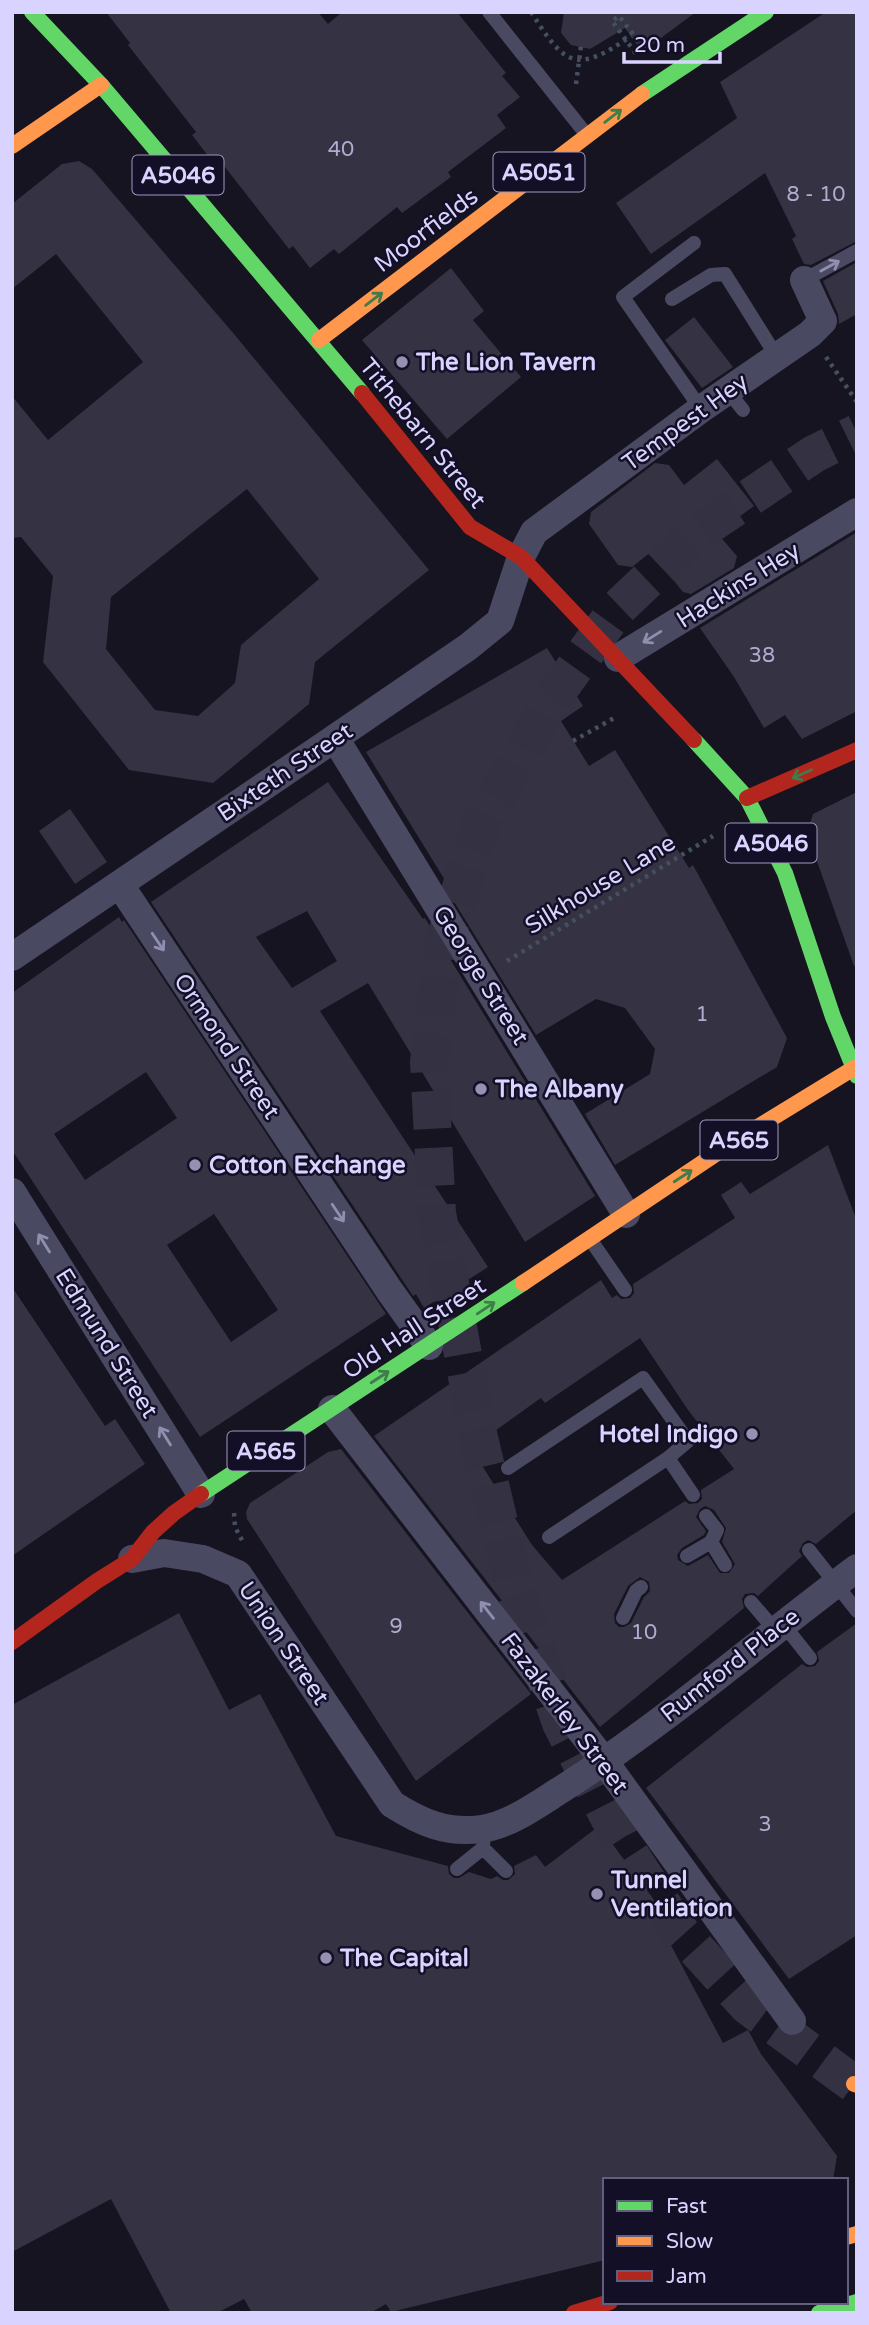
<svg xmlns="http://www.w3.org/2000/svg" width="869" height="2325" font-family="'Varela Round',sans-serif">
	<rect width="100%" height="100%" fill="#161421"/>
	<path fill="#343243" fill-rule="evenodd" d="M 106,12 L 318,12 L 328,24 L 342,12 L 457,12 L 506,73 L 502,76 L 520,97 L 497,115 L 506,128 L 448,172 L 451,177 L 402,213 L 397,207 L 339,254 L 334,249 L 310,268 L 293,246 L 289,249 L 221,162 L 216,166 L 192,135 L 196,132 L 128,45 L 130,43 Z
		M 564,12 L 696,12 L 642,52 L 625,28 L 590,49 L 571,45 L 561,33 Z
		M 826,12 L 857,12 L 857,241 L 811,265 L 804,264 L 792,239 L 796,236 L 765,173 L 651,254 L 616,203 L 737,118 L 720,82 Z
		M 79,161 L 92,169 L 234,334 L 429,570 L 315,662 L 309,704 L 213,783 L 129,770 L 43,662 L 53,576 L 21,537 L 12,538 L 12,396 L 48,440 L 143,362 L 56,254 L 12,289 L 12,204 L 62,164 ZM 247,489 L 319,579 L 241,645 L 235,683 L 198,716 L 155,710 L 106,649 L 111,597 Z
		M 857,262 L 857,314 L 839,324 L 838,314 L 823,281 Z
		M 451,268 L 484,311 L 473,320 L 521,377 L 447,439 L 362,340 Z
		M 694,317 L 733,367 L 702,388 L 665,340 Z
		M 717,459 L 754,506 L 717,533 L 737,556 L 734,568 L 691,594 L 683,592 L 651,552 L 632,567 L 618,565 L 589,524 L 591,512 L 655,463 L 669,465 L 684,485 Z
		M 857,532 L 857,711 L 802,739 L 785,715 L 764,728 L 734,677 L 700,628 Z
		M 547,648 L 583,706 L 561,721 L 589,766 L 615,750 L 689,868 L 693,865 L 787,1038 L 777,1067 L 615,1165 L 585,1114 L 650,1074 L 655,1049 L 625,1008 L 596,999 L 536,1035 L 453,900 L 456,898 L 366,752 Z
		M 328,782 L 423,919 L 425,918 L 595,1196 L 525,1242 L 368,983 L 320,1011 L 488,1267 L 424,1308 L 416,1294 L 413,1296 L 403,1281 L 151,902 ZM 307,911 L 337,961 L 292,988 L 256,937 Z
		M 857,792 L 857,965 L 854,966 L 807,833 L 813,814 Z
		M 70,809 L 107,862 L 75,884 L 39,831 Z
		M 119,917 L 122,922 L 124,920 L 386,1314 L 200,1437 L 12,1150 L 12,993 ZM 146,1072 L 177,1118 L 85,1180 L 54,1134 ZM 214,1214 L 278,1310 L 231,1342 L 167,1245 Z
		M 828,1145 L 857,1221 L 857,1510 L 816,1544 L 808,1540 L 803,1543 L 799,1551 L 802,1556 L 758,1596 L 754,1593 L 745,1594 L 742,1599 L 744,1608 L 600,1727 L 374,1436 L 601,1280 L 612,1298 L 617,1295 L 621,1299 L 630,1298 L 634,1293 L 633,1284 L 735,1218 L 721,1195 L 741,1182 L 750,1194 ZM 640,1338 L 688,1410 L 734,1469 L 701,1490 L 702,1499 L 698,1503 L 689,1504 L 685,1501 L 562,1580 L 532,1545 L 471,1448 L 541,1398 L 545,1403 ZM 705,1506 L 714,1510 L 726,1528 L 722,1542 L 735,1564 L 729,1573 L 720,1573 L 708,1555 L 688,1566 L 678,1560 L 677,1555 L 682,1548 L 704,1535 L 706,1531 L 696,1517 L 700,1509 ZM 640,1577 L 649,1582 L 650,1591 L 644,1597 L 631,1623 L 624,1627 L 619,1627 L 615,1623 L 614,1614 L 628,1586 Z
		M 12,1287 L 105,1426 L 115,1419 L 145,1464 L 12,1556 Z
		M 341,1449 L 531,1694 L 416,1781 L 247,1519 L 246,1512 L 250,1503 L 328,1452 Z
		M 179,1613 L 229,1710 L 260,1694 L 336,1836 L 448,1866 L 449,1874 L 454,1878 L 459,1878 L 469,1872 L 491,1879 L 497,1876 L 503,1880 L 508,1880 L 515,1874 L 514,1866 L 536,1855 L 545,1867 L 599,1826 L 663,1912 L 656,1917 L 723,2043 L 748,2030 L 761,2054 L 837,2156 L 833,2180 L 605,2180 L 605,2260 L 391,2312 L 386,2304 L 370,2313 L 252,2313 L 244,2299 L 217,2313 L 171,2313 L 111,2199 L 12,2252 L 12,1705 Z
		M 857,1623 L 857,1935 L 789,1979 L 646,1788 L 802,1664 L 807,1667 L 815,1666 L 819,1661 L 817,1652 Z"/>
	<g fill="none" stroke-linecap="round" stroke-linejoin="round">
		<path stroke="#333142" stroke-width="38" stroke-dasharray="38 19" stroke-linecap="butt" d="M 854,2084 L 748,2006 L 678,1929 L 620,1839 L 561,1723 L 515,1590 L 476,1425 L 437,1213 L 429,1062 L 444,943 L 481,823 L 550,702 L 617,609 L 697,533 L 814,454 L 857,433"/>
		<path stroke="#44505f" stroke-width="4.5" stroke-dasharray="3.5 5" stroke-linecap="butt" d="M 531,12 C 565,65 575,75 631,36
			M 633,34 L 619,16 L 612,21 L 637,55
			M 576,84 L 581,46
			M 826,357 L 857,402
			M 573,741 L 616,717
			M 507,961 L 713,836
			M 234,1513 L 235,1527 L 244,1544"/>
		<path stroke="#4a4962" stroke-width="14" d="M 489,12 L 586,134
			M 694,243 L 623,297 L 701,409
			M 804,280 L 857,251
			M 672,299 L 711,275 L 725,274 L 777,357
			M 728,391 L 743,410
			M 590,1239 L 625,1290
			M 508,1468 L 643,1378 L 688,1441 L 668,1458
			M 706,1516 L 717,1530 L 711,1542 L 725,1565
			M 549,1537 L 668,1458 L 693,1495
			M 809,1550 L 857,1611
			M 687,1556 L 711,1542
			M 751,1602 L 775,1630
			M 623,1618 L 636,1591 L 641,1587
			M 783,1624 L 810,1658
			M 483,1848 L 506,1871
			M 457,1869 L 483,1848 L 484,1829"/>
		<path stroke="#4a4962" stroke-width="28" d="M 618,658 L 857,512
			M 335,738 L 626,1214
			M 120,885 L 389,1290 L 429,1346
			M 12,957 L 316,751 L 468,647 L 500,621 L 521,557 L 534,532 L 701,409 L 810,334 L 823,321 L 804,280
			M 12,1192 L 201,1494
			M 332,1409 L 604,1761 L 792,2021
			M 132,1559 L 164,1553 L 203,1559 L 238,1574 L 392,1804 C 420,1822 447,1834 481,1829 C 510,1825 538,1804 562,1789 C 665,1723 759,1641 857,1568"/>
		<path stroke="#63d668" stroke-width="16" d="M 32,12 L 101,85 L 362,393
			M 642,94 L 766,12
			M 694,740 L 747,798 L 785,873 L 833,1017 L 857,1076
			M 201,1494 L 523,1283
			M 819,2313 L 857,2302"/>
		<path stroke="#ff974d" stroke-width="16" d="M 12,146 L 101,85
			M 319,340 L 642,94
			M 523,1283 L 735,1141 L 854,1068
			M 854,2084 L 857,2085
			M 846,2237 L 857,2234"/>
		<path stroke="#b3261e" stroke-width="16" d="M 362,393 L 470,527 L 521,557 L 694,740
			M 747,798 L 857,750
			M 12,1642 L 97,1581 L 132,1559 L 153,1532 L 174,1513 L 201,1494
			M 574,2313 L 610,2302"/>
	</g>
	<defs><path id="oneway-shaft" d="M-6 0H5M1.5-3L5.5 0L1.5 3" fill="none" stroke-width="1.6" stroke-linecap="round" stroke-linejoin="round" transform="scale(1.75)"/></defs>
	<g stroke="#3f7c4a">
		<use href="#oneway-shaft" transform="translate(613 116) rotate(-38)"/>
		<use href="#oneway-shaft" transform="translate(374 299) rotate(-37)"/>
		<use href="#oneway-shaft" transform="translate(802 774) rotate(156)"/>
		<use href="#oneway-shaft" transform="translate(683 1176) rotate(-33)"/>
		<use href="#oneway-shaft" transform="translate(486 1308) rotate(-34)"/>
		<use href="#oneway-shaft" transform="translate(380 1377) rotate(-33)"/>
	</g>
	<g stroke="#928eb0">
		<use href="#oneway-shaft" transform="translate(830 266) rotate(-29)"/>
		<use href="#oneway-shaft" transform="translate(652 637) rotate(148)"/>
		<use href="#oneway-shaft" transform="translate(158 942) rotate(56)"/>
		<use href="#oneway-shaft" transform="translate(338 1213) rotate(56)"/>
		<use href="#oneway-shaft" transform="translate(44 1243) rotate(-122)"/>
		<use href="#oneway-shaft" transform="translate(165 1436) rotate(-122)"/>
		<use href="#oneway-shaft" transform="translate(487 1610) rotate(-128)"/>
	</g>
	<g fill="#9591b1" stroke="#130f26" stroke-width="2.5">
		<circle cx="402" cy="362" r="7"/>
		<circle cx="481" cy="1089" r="7"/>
		<circle cx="195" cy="1165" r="7"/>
		<circle cx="752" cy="1434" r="7"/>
		<circle cx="597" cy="1894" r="7"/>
		<circle cx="326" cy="1958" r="7"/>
	</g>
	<g text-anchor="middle" stroke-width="5" stroke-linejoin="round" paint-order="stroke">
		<g font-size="21" fill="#b0acd0">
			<text x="341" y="156">40</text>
			<text x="816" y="201">8 - 10</text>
			<text x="762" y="662">38</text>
			<text x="702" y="1021">1</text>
			<text x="396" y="1633">9</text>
			<text x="644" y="1639">10</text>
			<text x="765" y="1831">3</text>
		</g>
		<g fill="#130f26" stroke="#9e99be" stroke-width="2">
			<rect x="493.5" y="152.5" width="91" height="39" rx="5"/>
			<rect x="132.5" y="155.5" width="91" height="39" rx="5"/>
			<rect x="725.5" y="823.5" width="91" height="39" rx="5"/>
			<rect x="700.5" y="1120.5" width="77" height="39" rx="5"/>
			<rect x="227.5" y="1431.5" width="77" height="39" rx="5"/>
		</g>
		<g font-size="23" font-weight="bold" fill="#d9d4ff">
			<text x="539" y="180">A5051</text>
			<text x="178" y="183">A5046</text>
			<text x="771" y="851">A5046</text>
			<text x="739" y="1148">A565</text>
			<text x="266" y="1459">A565</text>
		</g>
		<g font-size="24" fill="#d9d4ff" stroke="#130f26">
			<text transform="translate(426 230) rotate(-37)" y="8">Moorfields</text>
			<text transform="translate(685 422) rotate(-36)" y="8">Tempest Hey</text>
			<text transform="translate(423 433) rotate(51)" y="8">Tithebarn Street</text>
			<text transform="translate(738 585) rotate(-32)" y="8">Hackins Hey</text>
			<text transform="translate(285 772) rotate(-34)" y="8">Bixteth Street</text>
			<text transform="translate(600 884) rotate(-31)" y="8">Silkhouse Lane</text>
			<text transform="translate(481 975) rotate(58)" y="8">George Street</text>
			<text transform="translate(227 1046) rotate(56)" y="8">Ormond Street</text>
			<text transform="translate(414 1328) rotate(-33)" y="8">Old Hall Street</text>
			<text transform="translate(107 1343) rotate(58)" y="8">Edmund Street</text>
			<text transform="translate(284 1643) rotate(56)" y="8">Union Street</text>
			<text transform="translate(730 1665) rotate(-38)" y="8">Rumford Place</text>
			<text transform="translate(565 1713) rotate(53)" y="8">Fazakerley Street</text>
		</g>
		<g font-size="24" font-weight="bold" fill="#d9d4ff" stroke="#130f26" text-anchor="start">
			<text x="416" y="370">The Lion Tavern</text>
			<text x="495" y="1097">The Albany</text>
			<text x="209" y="1173">Cotton Exchange</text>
			<text x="738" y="1442" text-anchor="end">Hotel Indigo</text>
			<text x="611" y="1888">Tunnel<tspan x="611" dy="28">Ventilation</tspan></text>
			<text x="340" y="1966">The Capital</text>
		</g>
	</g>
	<rect width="869" height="2325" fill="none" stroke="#d9d4ff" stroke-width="28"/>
	<rect x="603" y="2178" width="245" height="126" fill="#130f26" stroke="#625e7d" stroke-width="2"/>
	<rect x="617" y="2201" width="35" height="10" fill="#63d668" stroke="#625e7d" stroke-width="2"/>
	<text x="666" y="2213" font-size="21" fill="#d9d4ff">Fast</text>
	<rect x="617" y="2236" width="35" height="10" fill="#ff974d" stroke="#625e7d" stroke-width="2"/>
	<text x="666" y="2248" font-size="21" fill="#d9d4ff">Slow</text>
	<rect x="617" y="2271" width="35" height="10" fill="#b3261e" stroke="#625e7d" stroke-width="2"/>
	<text x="666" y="2283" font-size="21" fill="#d9d4ff">Jam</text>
	<path d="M624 52v10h96v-10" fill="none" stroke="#d9d4ff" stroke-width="3.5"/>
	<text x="634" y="52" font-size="21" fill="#d9d4ff" stroke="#130f26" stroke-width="5" paint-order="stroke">20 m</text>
</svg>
